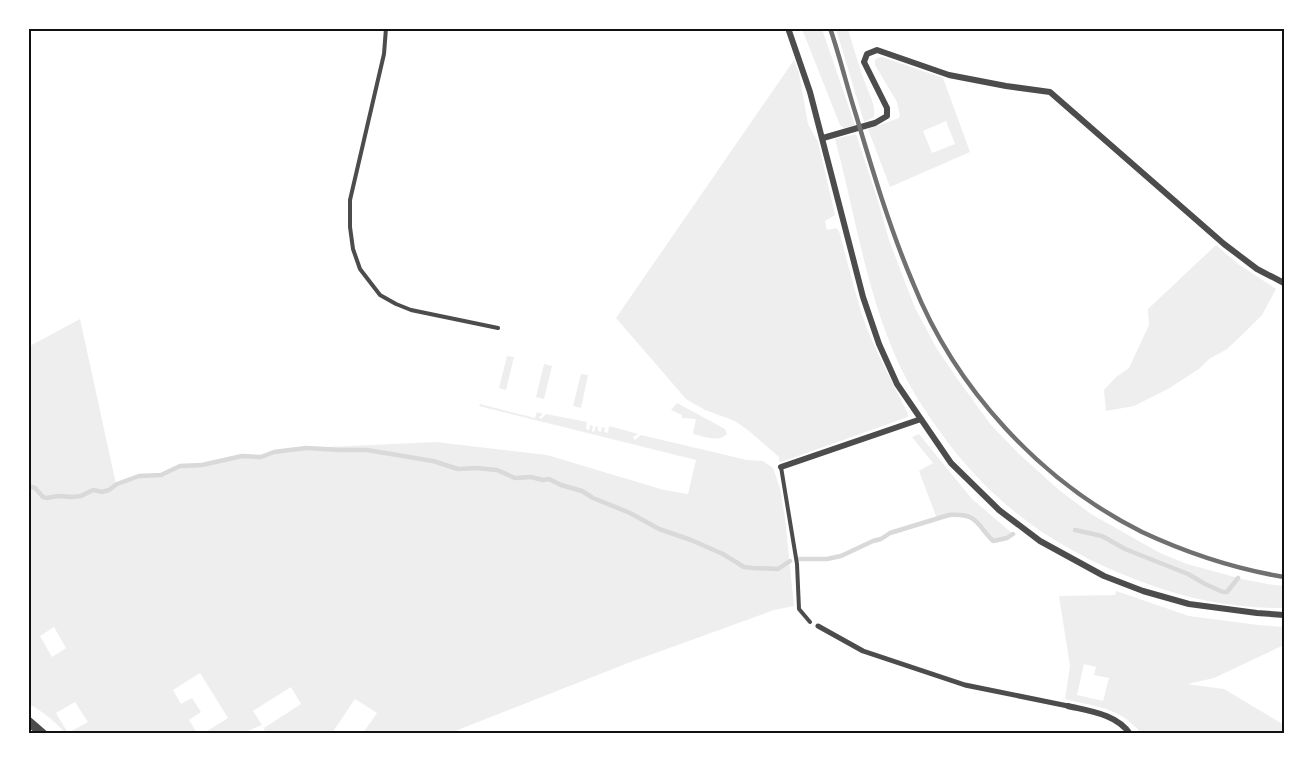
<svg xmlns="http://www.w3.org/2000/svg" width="1313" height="762" font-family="Inter,sans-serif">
	<rect width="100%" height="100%" fill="#fff"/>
	<path fill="#eee" fill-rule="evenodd" d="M 802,29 L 822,29 L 855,125 L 844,128 L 840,125 Z
		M 836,29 L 848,29 C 853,46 858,63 864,80 C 868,92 876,104 874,117 L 864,122 Z
		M 882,57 L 943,78 L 970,152 L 890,187 L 868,129 L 899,118 L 900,116 L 897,102 L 875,65 L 875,60 L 877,58 ZM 946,121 L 955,144 L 932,153 L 923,131 Z
		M 794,60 L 799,73 L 808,124 L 818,142 L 835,215 L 825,221 L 827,230 L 836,228 L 839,231 C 848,263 855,295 866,326 C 878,356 894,385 908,414 L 908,417 L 781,462 L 779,461 L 779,457 L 749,431 L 735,421 L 705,410 L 686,399 L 616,318 Z
		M 856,134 L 878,201 L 889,240 L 915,308 L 937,349 L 959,381 L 991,425 L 1019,454 L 1059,490 L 1091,514 L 1160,553 L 1187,564 L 1242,579 L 1274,585 L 1284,586 L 1284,608 C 1236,609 1187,599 1142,582 C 1059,551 996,508 943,436 C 926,413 910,388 898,362 C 866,292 855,213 835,139 Z
		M 1216,245 L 1238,264 L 1276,289 L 1262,315 L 1243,334 L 1227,349 L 1209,359 L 1199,369 L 1168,389 L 1134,406 L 1106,411 L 1104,390 L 1116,377 L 1129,368 L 1149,325 L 1148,309 Z
		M 80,319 L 116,484 L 139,476 L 161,475 L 177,466 L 202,465 L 242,456 L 261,457 L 274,452 L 306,448 L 436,442 L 547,455 L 664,490 L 688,494 L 696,460 L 479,406 L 480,404 L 535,418 L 537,412 L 543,414 L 539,417 L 541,419 L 546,414 L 587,422 L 586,429 L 589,430 L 590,425 L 593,426 L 592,431 L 594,432 L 596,426 L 598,427 L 598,431 L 601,432 L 602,427 L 605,428 L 604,432 L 608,433 L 609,426 L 638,434 L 633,437 L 635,440 L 641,435 L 747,460 L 763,461 L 773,468 L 780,488 L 785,518 L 794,606 L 774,610 L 628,663 L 450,733 L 363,733 L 377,713 L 355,699 L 332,733 L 266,733 L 262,725 L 243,733 L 204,733 L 228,718 L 200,673 L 173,690 L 181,704 L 192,698 L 201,712 L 189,720 L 197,733 L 68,733 L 88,722 L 75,702 L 56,713 L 68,733 L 65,733 C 55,721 43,712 29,704 L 28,347 ZM 54,627 L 66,648 L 52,657 L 40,636 ZM 291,687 L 301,704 L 264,728 L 253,711 Z
		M 507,356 L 514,357 L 506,390 L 499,388 Z
		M 544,364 L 552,366 L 544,399 L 536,397 Z
		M 581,374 L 588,375 L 581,408 L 573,406 Z
		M 677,403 L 725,429 L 727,434 C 719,443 703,436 693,434 L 696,419 L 682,418 L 682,415 L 671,410 Z
		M 919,434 L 972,499 L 1013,534 L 1007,538 L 993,541 C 988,536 985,531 981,526 C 969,513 952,512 937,519 L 919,471 L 933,463 L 912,437 Z
		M 1116,591 L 1189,616 L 1258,625 L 1284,627 L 1284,645 L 1214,678 L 1187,684 L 1224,689 L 1284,725 L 1284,733 L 1141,733 C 1120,707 1096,707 1065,699 L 1070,666 L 1059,596 L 1115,595 ZM 1084,664 L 1096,667 L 1094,675 L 1109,678 L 1103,701 L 1077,695 Z"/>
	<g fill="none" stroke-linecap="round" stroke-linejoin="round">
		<path stroke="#d9d9d9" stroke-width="4.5" d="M 28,486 L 35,488 L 43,497 L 47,498 L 58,496 L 72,497 L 81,496 L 93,490 L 102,492 L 109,490 L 117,484 L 139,476 L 161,475 L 180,466 L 202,465 L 242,456 L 261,457 L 274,452 L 306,448 L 341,450 L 367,450 L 433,461 L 458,469 L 476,468 L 497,470 L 515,478 L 531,477 L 543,480 L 549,479 L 561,485 L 582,491 L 593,498 L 630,513 L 659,529 L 691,540 L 723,554 L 744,567 L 753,568 L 778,569 L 790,561
			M 1075,530 L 1102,536 L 1125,549 L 1188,574 L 1205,584 L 1223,592 L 1227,592 L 1238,578
			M 799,559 L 827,559 L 841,556 L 873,541 L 881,539 L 890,533 L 949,515 C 978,513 976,524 993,541 L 1007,538 L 1013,534"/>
		<path stroke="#4c4c4c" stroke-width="4" d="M 386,28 L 384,54 L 350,200 L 350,227 L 353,249 L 360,269 L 380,295 L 396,304 L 411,310 L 498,328
			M 781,467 L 797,564 L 799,609 L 810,622"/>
		<path stroke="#4c4c4c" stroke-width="5" d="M 818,626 L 863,651 L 965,685 L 1068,706"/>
		<path stroke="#4c4c4c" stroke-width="6" d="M 788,28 L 810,92 L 863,297 L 879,344 L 897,384 L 951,463 L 999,510 L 1040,541 L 1104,576 L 1143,591 L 1189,604 L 1257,613 L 1284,615
			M 823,138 L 875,123 L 887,116 L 887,108 L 864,62 L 867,54 L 877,50 L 949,75 L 1006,86 L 1050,92 L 1224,244 L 1257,269 L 1284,283
			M 781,467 L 921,419
			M 1068,706 C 1089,711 1117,714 1130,734"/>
		<path stroke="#4c4c4c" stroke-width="9" d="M 28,721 L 43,734"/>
		<path stroke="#707070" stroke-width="4.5" d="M 830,28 C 840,57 847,87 856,115 C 873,172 890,229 913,283 C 955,388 1040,481 1142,532 C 1187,553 1236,569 1284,577"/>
	</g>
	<rect width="1313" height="762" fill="none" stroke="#ffffff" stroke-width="60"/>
	<rect x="30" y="30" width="1253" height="702" fill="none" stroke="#111" stroke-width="2"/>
</svg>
